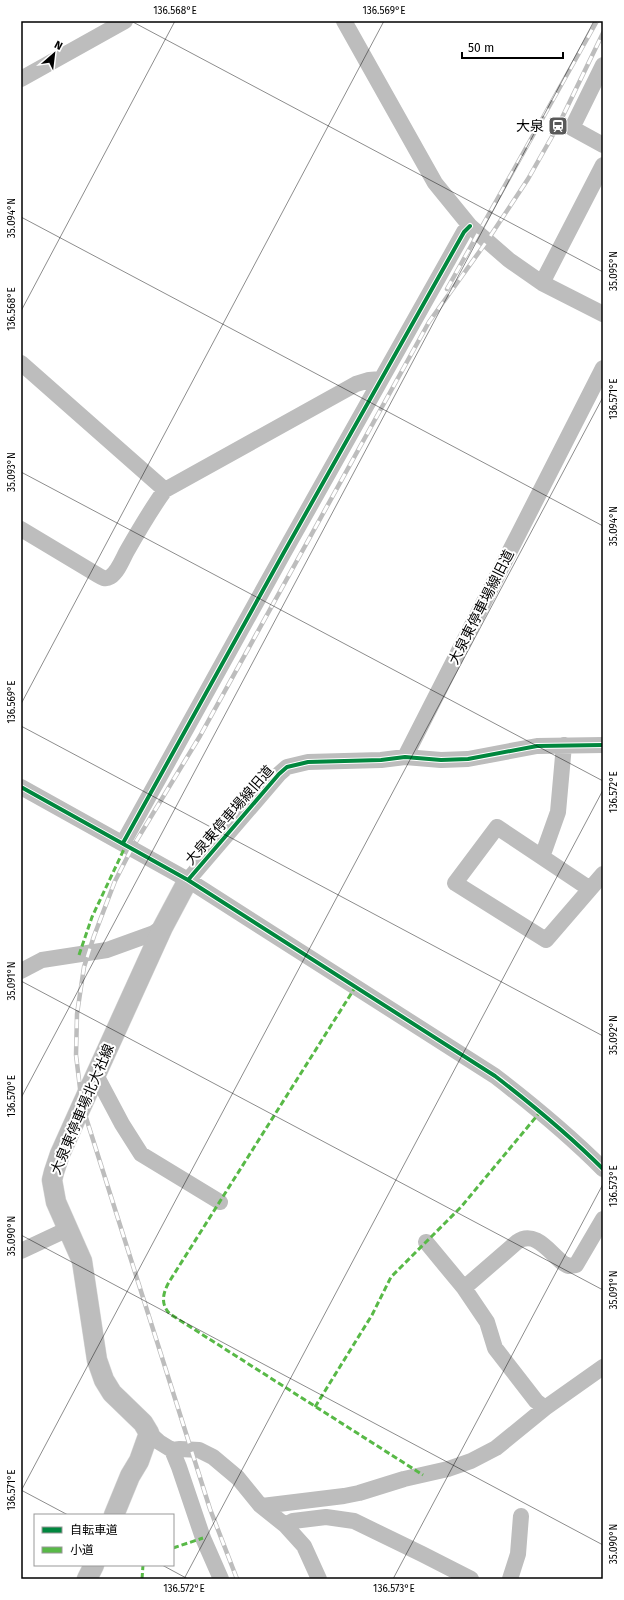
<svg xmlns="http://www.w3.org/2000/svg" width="624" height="1600" font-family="'Fira Sans','Noto Sans JP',sans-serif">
	<rect width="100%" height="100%" fill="#fff"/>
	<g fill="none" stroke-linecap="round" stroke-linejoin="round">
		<defs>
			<path id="major" d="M 114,1515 L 130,1476 L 139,1461 L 149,1433 L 143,1423 L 112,1393 L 104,1380 L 97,1360 L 82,1261 L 56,1202 L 52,1180 L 54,1172 L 60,1154 L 82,1105 L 163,927 L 188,880
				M 87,1579 L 94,1565"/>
		</defs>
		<use href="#major" stroke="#dbdbdb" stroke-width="21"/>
		<path stroke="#bdbdbd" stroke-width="16" d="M 344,21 L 435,183 L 470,226 L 509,260 L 542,283 L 603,314
			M 603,65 L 572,128 L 603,145
			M 21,79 L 125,21
			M 542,283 L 603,165
			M 21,363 L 165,490
			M 21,529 L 96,574 C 101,577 105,580 110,577 C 118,572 123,558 127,551 C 139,530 151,509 165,490 L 356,384 L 369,380 L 381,379
			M 405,757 L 603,368
			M 21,787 L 188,880 L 495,1076 C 534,1106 568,1134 603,1169
			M 123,843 L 283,554 L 464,232 L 470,226
			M 542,857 L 558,812 L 564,745
			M 188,880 L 279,774 L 287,767 L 308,762 L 381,760 L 405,757 L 441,760 L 468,759 L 537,746 L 603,745
			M 590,889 L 497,827 L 455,883 L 546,940 L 603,874
			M 21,971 L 42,960 L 107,950 L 154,933 L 163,927
			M 96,1075 L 122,1124 L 141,1154 L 220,1202
			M 426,1242 L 464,1288
			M 21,1251 L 68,1229
			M 545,1408 L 536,1401 L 495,1348 L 487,1322 L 464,1288 L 517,1242 C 535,1229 550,1253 563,1263 L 568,1266 L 576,1265 L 603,1219
			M 149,1433 L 159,1442 L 172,1450 L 179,1467 L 203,1538 L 221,1579
			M 172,1450 L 180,1449 L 199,1450 L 213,1457 L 238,1478 L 260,1505 L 285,1525 L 304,1546 L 319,1579
			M 262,1506 L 344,1496 L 359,1493 L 404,1479 L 448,1469 L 471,1461 L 496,1448 L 545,1408 L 603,1367
			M 285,1525 L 293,1521 L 326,1517 L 354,1521 L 422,1554 L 471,1579
			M 510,1579 L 518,1554 L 521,1516"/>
		<use href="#major" stroke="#bdbdbd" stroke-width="20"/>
		<defs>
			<path id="rail" d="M 447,289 L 597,21
				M 237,1579 L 210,1509 L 82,1105 L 76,1055 L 77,1014 L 84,967 L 94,936 L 115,881 L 132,848 L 200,736 L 429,322 L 487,241 L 528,179 L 558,126 L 603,33"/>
		</defs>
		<use href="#rail" stroke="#bdbdbd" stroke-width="4.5"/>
		<use href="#rail" stroke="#fff" stroke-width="3" stroke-dasharray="9" stroke-linecap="butt"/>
		<path stroke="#58b947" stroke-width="3" stroke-dasharray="6 3" stroke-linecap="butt" d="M 79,955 L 92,917 L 126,845
			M 356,986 L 169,1282 C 163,1293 160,1304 170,1314 L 423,1475
			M 315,1407 L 372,1315 L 391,1277 L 461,1207 L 541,1111
			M 173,1548 L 203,1538
			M 142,1579 L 143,1565"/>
		<defs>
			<path id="cycleway" d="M 21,787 L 188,880 L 495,1076 C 534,1106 568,1134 603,1169
				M 123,843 L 283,554 L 464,232 L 470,226
				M 188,880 L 279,774 L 287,767 L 308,762 L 381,760 L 405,757 L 441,760 L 468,759 L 537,746 L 603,745"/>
		</defs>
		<use href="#cycleway" stroke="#fff" stroke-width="6"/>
		<use href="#cycleway" stroke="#00873e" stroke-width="4"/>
	</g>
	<path fill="none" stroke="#000" stroke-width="1" stroke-opacity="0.45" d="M 131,21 L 603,272M 21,217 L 603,526M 21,311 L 175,21M 21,472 L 603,781M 21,704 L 384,21M 21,726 L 603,1036M 21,981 L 603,1290M 21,1098 L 594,21M 21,1235 L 603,1545M 21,1490 L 68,1515M 21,1491 L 603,397M 162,1565 L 188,1579M 184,1579 L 603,790M 393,1579 L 603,1184M 602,1579 L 603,1578"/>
	<defs>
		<symbol id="station-square" viewBox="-11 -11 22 22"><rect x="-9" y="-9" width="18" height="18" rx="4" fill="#595959" stroke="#fff"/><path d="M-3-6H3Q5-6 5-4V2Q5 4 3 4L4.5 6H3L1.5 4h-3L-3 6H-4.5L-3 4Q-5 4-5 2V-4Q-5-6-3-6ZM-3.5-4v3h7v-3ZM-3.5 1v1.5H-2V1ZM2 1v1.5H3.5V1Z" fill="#fff"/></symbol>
	</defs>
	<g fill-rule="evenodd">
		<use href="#station-square" x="547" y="115" width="22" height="22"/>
	</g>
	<g text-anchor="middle" stroke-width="4" stroke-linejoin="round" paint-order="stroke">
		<g font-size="14" fill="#000" stroke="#fff" text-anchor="end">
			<text x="544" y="131">大泉</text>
		</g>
		<g font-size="14" fill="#000" stroke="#fff">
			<text transform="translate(481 607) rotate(-63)" y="5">大泉東停車場線旧道</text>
			<text transform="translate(229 815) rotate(-49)" y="5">大泉東停車場線旧道</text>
			<text transform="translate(82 1109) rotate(-67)" y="5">大泉東停車場北大社線</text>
		</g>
	</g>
	<rect width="624" height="1600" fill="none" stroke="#ffffff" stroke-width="44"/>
	<rect x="34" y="1514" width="140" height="52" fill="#ffffff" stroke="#999999"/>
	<rect x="42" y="1527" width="20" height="6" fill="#00873e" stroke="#999999"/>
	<text x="70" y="1534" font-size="12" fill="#000000">自転車道</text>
	<rect x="42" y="1547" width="20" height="6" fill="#58b947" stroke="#999999"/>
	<text x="70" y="1554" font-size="12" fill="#000000">小道</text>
	<g transform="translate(54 54) rotate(28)" stroke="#ffffff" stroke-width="3" paint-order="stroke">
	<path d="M0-3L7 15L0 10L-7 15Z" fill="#000000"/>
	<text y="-6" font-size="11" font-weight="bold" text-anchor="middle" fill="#000000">N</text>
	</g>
	<path d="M462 52v6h101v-6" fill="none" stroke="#000000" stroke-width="2"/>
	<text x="468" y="52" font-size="12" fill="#000000" stroke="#ffffff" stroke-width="3" paint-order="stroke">50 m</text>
	<rect x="22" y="22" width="580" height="1556" fill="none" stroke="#000" stroke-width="1.5"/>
	<g font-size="10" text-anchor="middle" fill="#000">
		<text x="175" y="14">136.568°E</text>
		<text x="384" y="14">136.569°E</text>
		<text transform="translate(11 218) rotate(-90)" y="4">35.094°N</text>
		<text transform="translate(613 271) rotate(-90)" y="4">35.095°N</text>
		<text transform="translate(11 309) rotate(-90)" y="4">136.568°E</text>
		<text transform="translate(613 399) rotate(-90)" y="4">136.571°E</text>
		<text transform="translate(11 472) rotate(-90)" y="4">35.093°N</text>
		<text transform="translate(613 526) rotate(-90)" y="4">35.094°N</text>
		<text transform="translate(11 702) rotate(-90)" y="4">136.569°E</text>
		<text transform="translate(613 792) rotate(-90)" y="4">136.572°E</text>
		<text transform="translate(11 981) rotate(-90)" y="4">35.091°N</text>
		<text transform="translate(613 1035) rotate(-90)" y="4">35.092°N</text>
		<text transform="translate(11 1096) rotate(-90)" y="4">136.570°E</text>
		<text transform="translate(613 1186) rotate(-90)" y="4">136.573°E</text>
		<text transform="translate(11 1236) rotate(-90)" y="4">35.090°N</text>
		<text transform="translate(613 1290) rotate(-90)" y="4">35.091°N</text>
		<text transform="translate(11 1490) rotate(-90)" y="4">136.571°E</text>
		<text transform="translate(613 1544) rotate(-90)" y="4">35.090°N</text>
		<text x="184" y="1592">136.572°E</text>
		<text x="394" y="1592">136.573°E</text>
	</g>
</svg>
